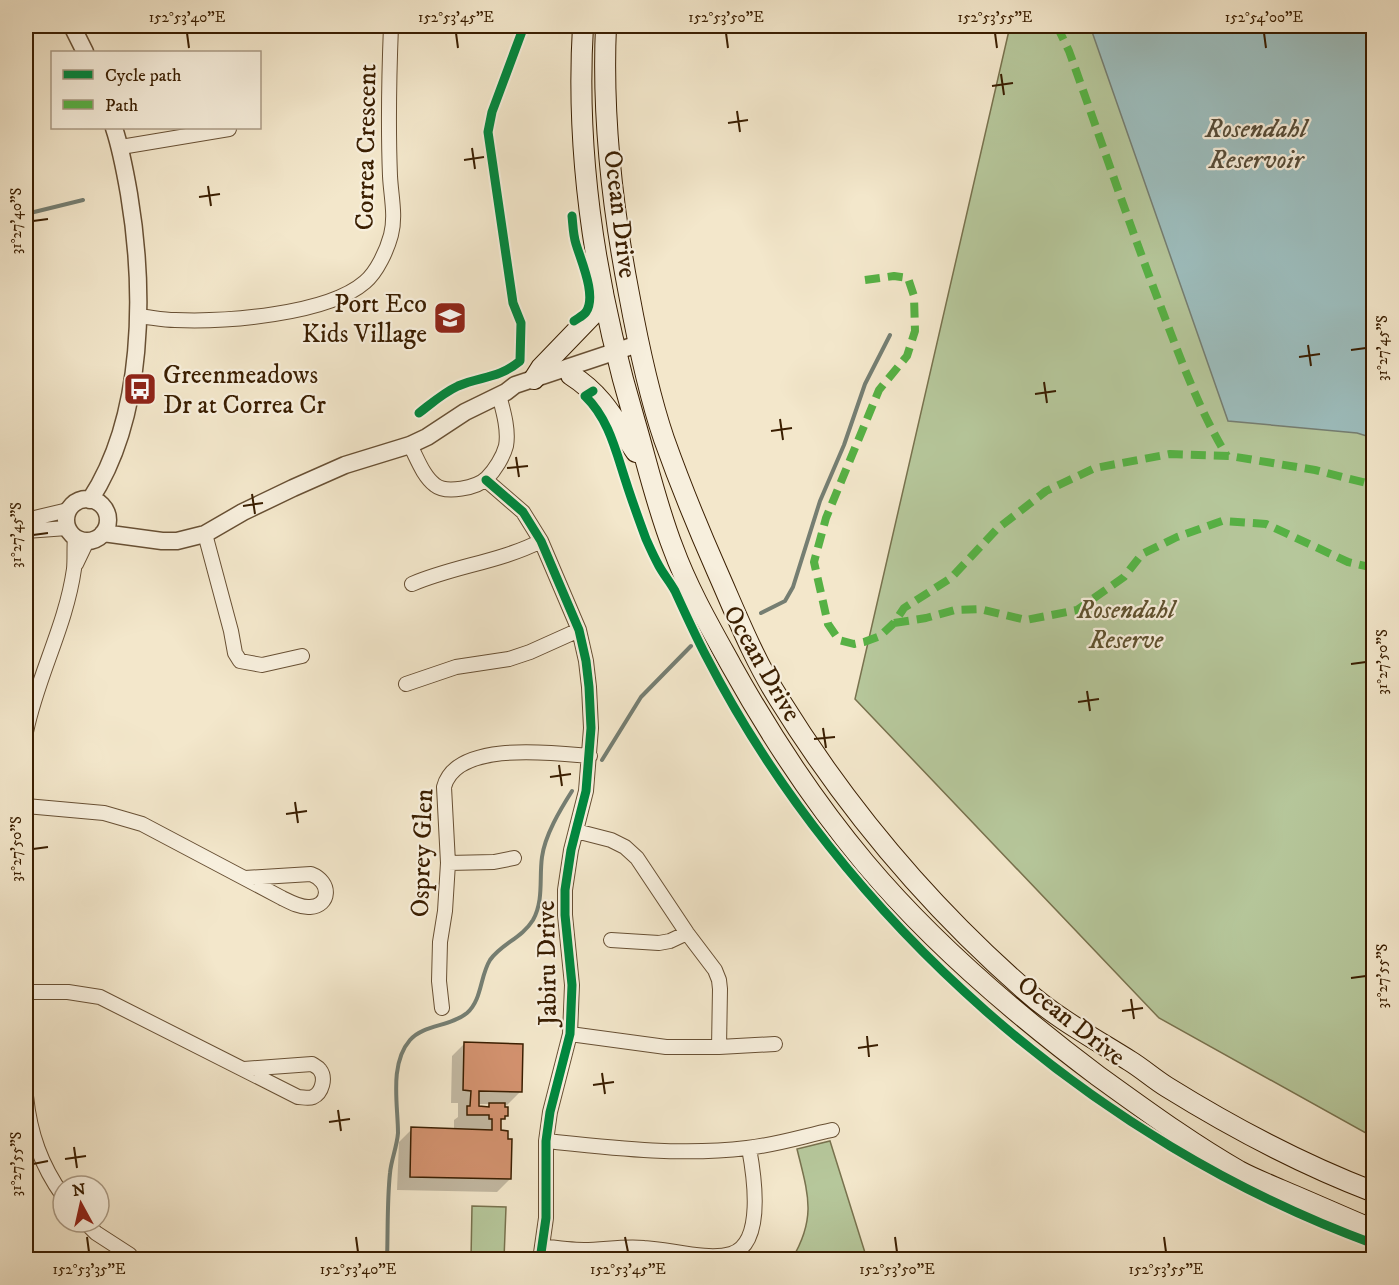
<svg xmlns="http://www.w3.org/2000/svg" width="1399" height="1285" font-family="'IM FELL DW Pica',serif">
	<rect width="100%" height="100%" fill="#f3e7cb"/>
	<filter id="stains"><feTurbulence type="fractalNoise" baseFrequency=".00333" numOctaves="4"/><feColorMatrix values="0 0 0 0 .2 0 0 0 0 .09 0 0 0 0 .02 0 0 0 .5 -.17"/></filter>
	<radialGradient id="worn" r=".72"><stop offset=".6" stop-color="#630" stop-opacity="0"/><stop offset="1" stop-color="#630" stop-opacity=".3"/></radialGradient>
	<path fill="#b6c79b" stroke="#78724e" stroke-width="1.5" d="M 1010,26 L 1373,26 L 1373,1137 L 1159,1018 L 855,699 Z
		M 830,1141 L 867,1259 L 792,1259 C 817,1217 808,1194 797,1149 Z
		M 472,1206 L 506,1207 L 504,1259 L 471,1259 Z"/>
	<path fill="#9dbebe" stroke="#757e72" stroke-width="1.5" d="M 1090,26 L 1373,26 L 1373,438 L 1357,433 L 1228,421 Z"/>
	<path fill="#0003" fill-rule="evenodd" d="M 465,1043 L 520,1092 L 507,1105 L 504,1104 L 506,1115 L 500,1122 L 510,1179 L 497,1192 L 397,1190 L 399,1142 L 412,1129 L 454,1130 L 454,1120 L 458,1117 L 458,1103 L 451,1103 L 452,1056 ZM 477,1104 L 490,1104 L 486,1108 L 477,1108 Z"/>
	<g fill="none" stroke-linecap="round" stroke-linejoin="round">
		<path stroke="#757e72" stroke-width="4" d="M 26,214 L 83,200
			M 761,613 L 785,601 L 793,587 L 820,501 L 844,445 L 865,384 L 890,335
			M 602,760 L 641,697 L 691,646
			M 387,1260 C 388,1231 387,1201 390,1173 C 391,1160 397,1147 398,1133 C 398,1105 389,1064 410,1040 C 424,1024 450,1027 467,1013 C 482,1000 480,976 490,960 C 501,944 522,938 533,920 C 544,900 539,878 542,857 C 545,835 560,810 572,791"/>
	</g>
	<path fill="#d3926f" stroke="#3a1e01" stroke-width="1.5" d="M 464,1042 L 523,1044 L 522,1092 L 479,1091 L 479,1106 L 489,1107 L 489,1103 L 505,1103 L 505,1107 L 508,1107 L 508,1116 L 505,1116 L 505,1119 L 501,1119 L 501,1130 L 508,1131 L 508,1139 L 512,1139 L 511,1179 L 410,1177 L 411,1127 L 492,1130 L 492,1119 L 489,1119 L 489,1115 L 467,1115 L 467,1106 L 470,1106 L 471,1091 L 463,1090 Z"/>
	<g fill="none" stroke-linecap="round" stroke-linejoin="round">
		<defs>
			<path id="minor" d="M 121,147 L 229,129
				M 138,316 C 150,317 163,320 175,320 C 224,322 327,315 365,282 C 377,272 387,250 391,235 C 396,216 391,196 390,176 C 388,126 389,76 391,26
				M 410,445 C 417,458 423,476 435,485 C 446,494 477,488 487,478 C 495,470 503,457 506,446 C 509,430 503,410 499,395
				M 486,480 L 523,512 L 541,541 L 579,630 L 586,661 L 589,687 L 591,728 L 586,791 L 571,850 L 565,890 L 565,915 L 572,985 L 570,1034 L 550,1112 L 546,1141 L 546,1218 L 540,1260
				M 26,520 L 68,510
				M 26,531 L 67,528
				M 205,534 L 231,631 L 235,653 L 240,661 L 262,665 L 302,656
				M 76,564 L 87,541
				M 412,584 C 454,566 500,562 541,541
				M 406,684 L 456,667 L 509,659 L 530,652 L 579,630
				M 26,732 C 37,677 66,626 74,569 C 75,559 74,548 75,537
				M 26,806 L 104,813 L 142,824 L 282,898 C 290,902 301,908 310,907 C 330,906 332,882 311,874 L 245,878
				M 576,831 L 611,840 L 625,847 L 637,858 L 687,933 L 715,970 L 719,980 L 720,989 L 719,1047
				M 448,863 L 494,862 L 514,858
				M 611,940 L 659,943 L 670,941 L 687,933
				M 26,992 L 68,992 L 100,997 L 298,1097 C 303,1097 308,1099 313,1097 C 322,1093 326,1078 320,1070 C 318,1067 315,1066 312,1064 L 244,1069
				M 442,1008 L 439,981 L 440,942 L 445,911 L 448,863 L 444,787 C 456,740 554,753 590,756
				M 570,1034 L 666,1047 L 719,1047 L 775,1044
				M 26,1096 C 30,1134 41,1165 63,1196
				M 546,1141 C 613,1148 680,1156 747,1148 C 776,1145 804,1136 832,1130
				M 85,1222 L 96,1233 L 130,1255
				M 542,1246 C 556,1248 570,1250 584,1250 C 604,1250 623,1246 644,1248 C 669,1249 707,1261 731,1254 C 765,1244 754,1175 749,1148"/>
			<path id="tertiary" d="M 72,26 L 85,52
				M66 520a21 21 0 1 1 42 0a21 21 0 1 1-42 0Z
				M 90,500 C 145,416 145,290 129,194 C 125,171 121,149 114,128
				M 103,533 L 162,541 L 177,541 L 205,534 L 243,512 L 293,488 L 345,465 L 410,445 L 427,437 L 465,412 L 506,392 L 515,385 L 638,344"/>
			<path id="secondary" d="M 583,26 C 575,159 597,294 635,422 C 647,463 657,507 673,548 C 688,589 710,627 731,665 C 770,735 814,802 865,863 C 933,944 1014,1013 1098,1076 C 1144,1109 1190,1143 1239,1171 C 1252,1178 1267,1184 1281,1190 C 1312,1203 1343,1217 1374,1230
				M 606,26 C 602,115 612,206 629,294 C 638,343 648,392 664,439 C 680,484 698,528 717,571 C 736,614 754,660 779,699 C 846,807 929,906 1025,990 C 1056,1018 1095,1039 1130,1061 C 1143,1069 1154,1079 1167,1087 C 1233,1128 1301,1164 1374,1192
				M 571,375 C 604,396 615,421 636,452
				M 534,379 L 541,368 L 595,312 L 603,292"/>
		</defs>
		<use href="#minor" stroke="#685034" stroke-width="16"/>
		<use href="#tertiary" stroke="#685034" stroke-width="19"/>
		<use href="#secondary" stroke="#3a1e01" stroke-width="22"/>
		<use href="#minor" stroke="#f7efdd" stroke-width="14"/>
		<use href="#tertiary" stroke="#f7efdd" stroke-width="16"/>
		<use href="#secondary" stroke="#f7efdd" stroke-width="20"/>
		<path stroke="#56b144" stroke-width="8" stroke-dasharray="15 8" stroke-linecap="butt" d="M 1057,26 L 1069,51 C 1100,137 1129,224 1162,310 C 1181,360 1199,410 1227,456
			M 865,280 L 894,276 L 908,278 L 914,296 L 915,331 L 907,356 L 879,390 L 826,518 L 814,562 L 828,624 L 839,640 L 854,644 L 864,642 L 880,636 L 894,623 L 904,608 L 951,578 L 997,529 L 1046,491 L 1095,468 L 1170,454 L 1230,456 L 1315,470 L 1374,485
			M 894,623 L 926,618 L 955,610 L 980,609 L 1026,620 L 1077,610 L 1124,577 L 1142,554 L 1177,537 L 1222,521 L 1266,524 L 1348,562 L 1374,568"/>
		<defs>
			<path id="cycleway" d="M 572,216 C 573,225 573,235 576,244 C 581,261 597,296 586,312 C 583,316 578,318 574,321
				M 593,391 L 585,396 C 609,419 616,452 626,482 C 632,501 639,520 646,539 C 650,548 654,557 659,566 C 664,575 670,582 675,591 C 685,613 695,635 706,656 C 842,921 1094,1142 1374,1244
				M 419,413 C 432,403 443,393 458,386 C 482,376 498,379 520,361 L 521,323 L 513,303 L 488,132 L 492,112 L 524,26
				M 486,480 L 523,512 L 541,541 L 579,630 L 586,661 L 589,687 L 591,728 L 586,791 L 571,850 L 565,890 L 565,915 L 572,985 L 570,1034 L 550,1112 L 546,1141 L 546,1218 L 540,1260"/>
		</defs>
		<use href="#cycleway" stroke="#f7efdd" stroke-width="13"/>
		<use href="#cycleway" stroke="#00873e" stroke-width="9"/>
	</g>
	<path fill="none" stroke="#3a1e01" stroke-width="2" d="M 187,33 L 189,48M 456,33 L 458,48M 726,33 L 728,48M 995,33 L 997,48M 1264,33 L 1266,48M 1001,74 L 1004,95M 992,86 L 1013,83M 737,111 L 740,132M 728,123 L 748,120M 472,148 L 475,169M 464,160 L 484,157M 208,186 L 211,206M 199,197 L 220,194M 33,221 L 48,219M 1308,345 L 1311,366M 1351,350 L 1366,348M 1299,357 L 1320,354M 1044,382 L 1047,403M 1035,394 L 1056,391M 780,419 L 783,440M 771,431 L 792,428M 516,457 L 519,477M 507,468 L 528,466M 252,494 L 255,514M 243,506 L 263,503M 33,535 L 48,533M 1351,664 L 1366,662M 1087,691 L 1090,711M 1078,702 L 1099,699M 823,728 L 826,748M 814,739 L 835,737M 559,765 L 562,786M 550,777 L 571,774M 295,802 L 298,823M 286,814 L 307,811M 33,849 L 48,847M 1351,978 L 1366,976M 1131,999 L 1134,1019M 1122,1011 L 1143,1008M 867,1036 L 869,1057M 858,1048 L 878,1045M 602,1073 L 605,1094M 593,1085 L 614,1082M 338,1110 L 341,1131M 329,1122 L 350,1119M 74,1147 L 77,1168M 65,1159 L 86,1156M 33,1164 L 48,1161M 87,1237 L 89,1252M 356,1237 L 358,1252M 625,1237 L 628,1252M 895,1237 L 897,1252M 1164,1237 L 1166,1252"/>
	<defs>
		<symbol id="school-square" viewBox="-11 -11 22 22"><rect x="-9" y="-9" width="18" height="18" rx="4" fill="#8f2418" stroke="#f7efdd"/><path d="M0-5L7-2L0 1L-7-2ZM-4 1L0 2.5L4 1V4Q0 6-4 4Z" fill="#fff"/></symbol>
		<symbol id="bus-square" viewBox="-11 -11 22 22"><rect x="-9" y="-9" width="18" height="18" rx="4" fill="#8f2418" stroke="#f7efdd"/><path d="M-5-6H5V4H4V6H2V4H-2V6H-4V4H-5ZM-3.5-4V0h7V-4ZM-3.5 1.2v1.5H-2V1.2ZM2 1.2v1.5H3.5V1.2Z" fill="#fff"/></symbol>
	</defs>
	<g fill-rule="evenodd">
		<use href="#school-square" x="431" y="299" width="38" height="38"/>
		<use href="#bus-square" x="121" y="370" width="38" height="38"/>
	</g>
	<g text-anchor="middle" stroke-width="4.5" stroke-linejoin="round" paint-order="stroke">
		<g font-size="26" fill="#3a1e01" stroke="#f7efdd">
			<text transform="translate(365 147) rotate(-89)" y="9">Correa Crescent</text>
			<text transform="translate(621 214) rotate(83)" y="9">Ocean Drive</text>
			<text transform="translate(763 663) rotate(60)" y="9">Ocean Drive</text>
			<text transform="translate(421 853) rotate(-88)" y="9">Osprey Glen</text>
			<text transform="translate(546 963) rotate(-91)" y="9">Jabiru Drive</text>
			<text transform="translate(1072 1020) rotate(38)" y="9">Ocean Drive</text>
		</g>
		<g font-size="26" fill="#3a1e01" stroke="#f7efdd" text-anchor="end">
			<text x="427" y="312">Port Eco<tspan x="427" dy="30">Kids Village</tspan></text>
			<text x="163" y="383" text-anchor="start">Greenmeadows<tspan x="163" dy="30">Dr at Correa Cr</tspan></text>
		</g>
		<g font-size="26" font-style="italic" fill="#5f512f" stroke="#f7efdd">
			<text x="1126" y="618">Rosendahl<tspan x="1126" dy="30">Reserve</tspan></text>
		</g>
		<g font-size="27" font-style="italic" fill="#584e3a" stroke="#f7efdd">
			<text x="1256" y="137">Rosendahl<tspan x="1256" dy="31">Reservoir</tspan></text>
		</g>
	</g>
	<rect width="1399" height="1285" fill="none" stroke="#f3e7cb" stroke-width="66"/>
	<rect x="51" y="51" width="210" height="78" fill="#f7efdd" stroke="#ab9b85" stroke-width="1.5"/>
	<rect x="63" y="70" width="30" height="9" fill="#00873e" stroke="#ab9b85" stroke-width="1.5"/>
	<text x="105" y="81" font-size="18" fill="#3a1e01">Cycle path</text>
	<rect x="63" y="100" width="30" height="9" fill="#56b144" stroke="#ab9b85" stroke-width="1.5"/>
	<text x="105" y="111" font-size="18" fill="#3a1e01">Path</text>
	<g transform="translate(81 1204) rotate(352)"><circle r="28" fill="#f7efdd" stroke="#ab9b85" stroke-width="1.5"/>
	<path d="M0-4.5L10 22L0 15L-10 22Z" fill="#8f2418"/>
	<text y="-9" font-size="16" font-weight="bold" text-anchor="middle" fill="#3a1e01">N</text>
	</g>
	<rect x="33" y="33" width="1333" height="1219" fill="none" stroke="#3a1e01" stroke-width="2"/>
	<g font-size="15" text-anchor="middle" fill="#3a1e01">
		<text x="187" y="22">152°53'40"E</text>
		<text x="456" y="22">152°53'45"E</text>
		<text x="726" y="22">152°53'50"E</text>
		<text x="995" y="22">152°53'55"E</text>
		<text x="1264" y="22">152°54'00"E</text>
		<text transform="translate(16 221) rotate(-90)" y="5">31°27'40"S</text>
		<text transform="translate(1382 348) rotate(-90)" y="5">31°27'45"S</text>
		<text transform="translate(16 535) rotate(-90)" y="5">31°27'45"S</text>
		<text transform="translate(1382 662) rotate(-90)" y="5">31°27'50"S</text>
		<text transform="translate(16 849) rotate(-90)" y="5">31°27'50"S</text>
		<text transform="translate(1382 976) rotate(-90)" y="5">31°27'55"S</text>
		<text transform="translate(16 1164) rotate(-90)" y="5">31°27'55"S</text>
		<text x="89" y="1274">152°53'35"E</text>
		<text x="358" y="1274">152°53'40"E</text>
		<text x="628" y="1274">152°53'45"E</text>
		<text x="897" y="1274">152°53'50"E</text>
		<text x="1166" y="1274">152°53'55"E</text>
	</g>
	<rect width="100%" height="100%" filter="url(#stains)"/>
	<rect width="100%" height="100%" fill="url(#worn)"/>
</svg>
